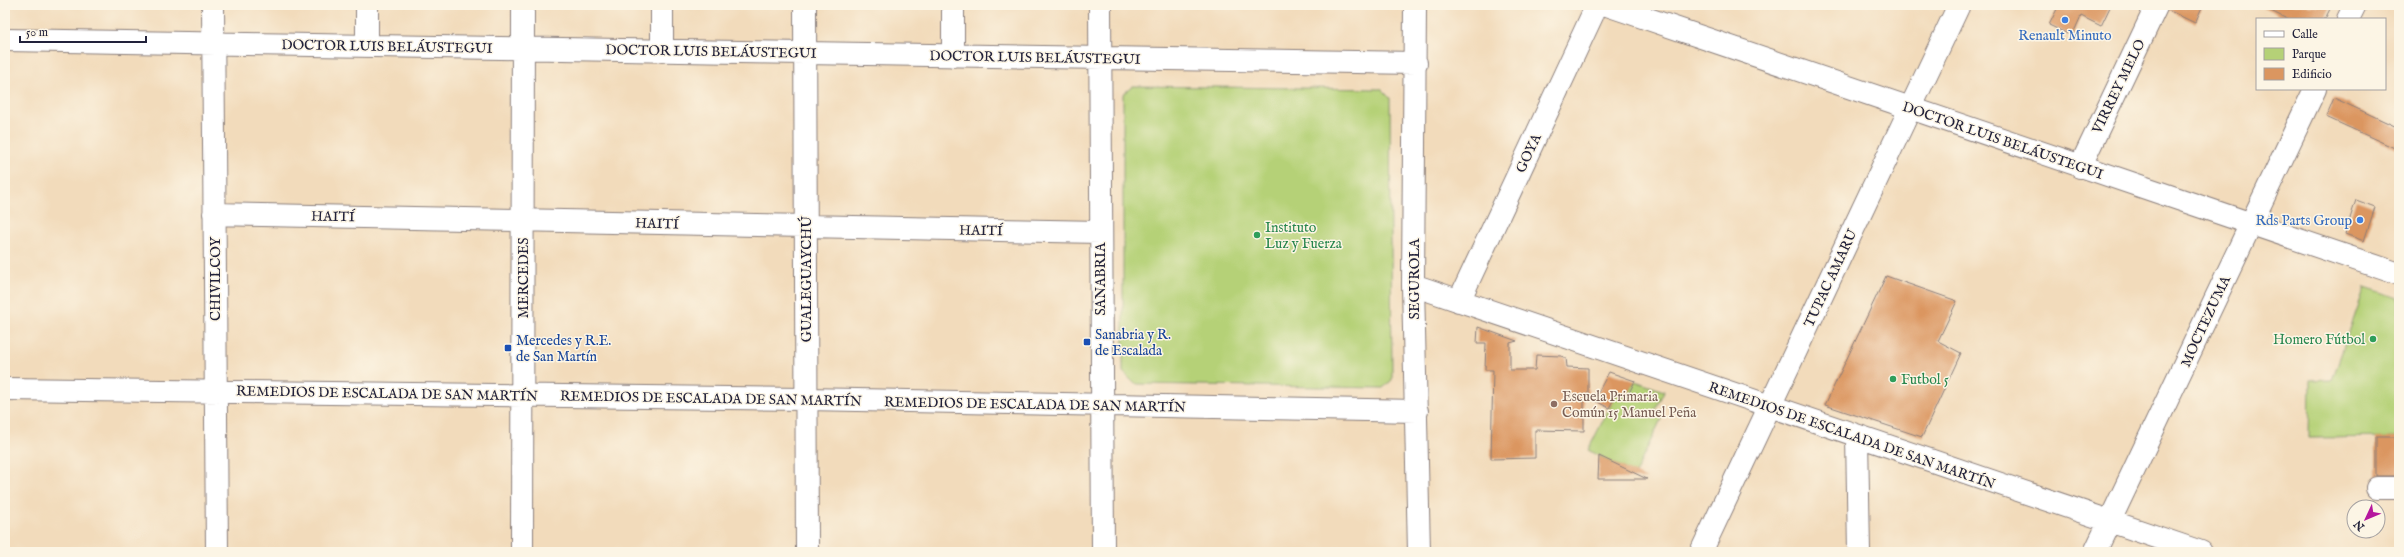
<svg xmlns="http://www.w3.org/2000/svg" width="2404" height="557" font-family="'IM FELL English',serif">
	<rect width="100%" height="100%" fill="#fcf5e5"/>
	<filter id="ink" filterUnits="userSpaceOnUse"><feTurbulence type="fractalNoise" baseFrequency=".025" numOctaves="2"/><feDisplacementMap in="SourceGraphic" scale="8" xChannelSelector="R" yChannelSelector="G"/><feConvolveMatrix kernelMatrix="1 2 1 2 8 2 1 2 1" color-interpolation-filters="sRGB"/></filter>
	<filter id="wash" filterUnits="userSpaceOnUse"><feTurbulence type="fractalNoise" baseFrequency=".012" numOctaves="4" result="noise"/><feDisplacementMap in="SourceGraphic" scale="16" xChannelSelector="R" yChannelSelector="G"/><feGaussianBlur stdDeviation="0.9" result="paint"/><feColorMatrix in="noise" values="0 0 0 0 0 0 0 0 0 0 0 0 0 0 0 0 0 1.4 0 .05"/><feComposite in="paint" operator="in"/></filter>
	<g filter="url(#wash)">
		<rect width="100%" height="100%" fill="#f2dbbb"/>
		<path fill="#b5d177" stroke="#6c7a59" d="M 1133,86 L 1381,89 L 1390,98 L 1392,380 L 1383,388 L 1135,384 L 1123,372 L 1123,94 Z
			M 2365,287 L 2399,298 L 2399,437 L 2309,438 L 2310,381 L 2332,380 Z
			M 1635,381 L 1664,391 L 1655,410 L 1663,415 L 1635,474 L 1588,450 L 1617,393 L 1627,397 Z"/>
		<g id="blocks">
			<path fill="#db9660" d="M 2059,5 L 2111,5 L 2101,26 L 2081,16 L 2072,36 L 2049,25 Z
				M 2169,5 L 2203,5 L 2195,23 L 2168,10 Z
				M 2259,5 L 2312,5 L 2331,7 L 2325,19 L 2287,19 Z
				M 2334,98 L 2399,128 L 2399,150 L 2326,117 Z
				M 2356,200 L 2375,207 L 2364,241 L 2345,234 Z
				M 1886,276 L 1957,301 L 1938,341 L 1961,353 L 1922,437 L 1825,405 Z
				M 1478,327 L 1517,341 L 1510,343 L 1510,370 L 1535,370 L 1536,355 L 1561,356 L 1566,358 L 1567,367 L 1588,368 L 1588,396 L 1584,394 L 1584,431 L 1535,430 L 1535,458 L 1491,459 L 1493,370 L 1485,370 L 1486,343 L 1477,343 Z
				M 1609,372 L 1635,381 L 1627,397 L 1617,393 L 1609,408 L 1594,400 Z
				M 2376,437 L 2399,437 L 2399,476 L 2376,476 Z
				M 1599,456 L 1647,479 L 1598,479 Z"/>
		</g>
	</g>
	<g filter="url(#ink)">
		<use href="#blocks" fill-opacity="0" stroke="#8a7e7b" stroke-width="1"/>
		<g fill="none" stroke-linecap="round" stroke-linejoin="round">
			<defs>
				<path id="minor" d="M 213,5 L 217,552
					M 805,5 L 807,552
					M 1100,5 L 1103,552
					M 1415,5 L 1413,285 L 1419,552
					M 1607,5 L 2399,274
					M 2348,19 L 2355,5
					M 5,40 L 1416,63
					M 367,46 L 367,5
					M 662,51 L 662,5
					M 953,56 L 953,5
					M 2080,167 L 2157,5
					M 214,214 C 510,218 805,227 1100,232
					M 1413,285 L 2201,552
					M 1459,301 L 1597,5
					M 5,389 L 806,399 L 1417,411
					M 1857,436 L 1859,552
					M 2377,488 L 2399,488
					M 522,552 L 523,5
					M 1701,552 L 1959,5
					M 2095,552 L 2315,89"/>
			</defs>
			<use href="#minor" stroke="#8a7e7b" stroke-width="24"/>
			<use href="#minor" stroke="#fff" stroke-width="22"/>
		</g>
	</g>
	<g fill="#3f7fe0" stroke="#fcf5e5" stroke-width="1.5">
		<circle cx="2065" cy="20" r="4"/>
		<circle cx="2360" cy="220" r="4"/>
	</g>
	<g fill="#2e9e5b" stroke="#fcf5e5" stroke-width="1.5">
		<circle cx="1257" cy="235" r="4"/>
		<circle cx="2373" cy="339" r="4"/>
		<circle cx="1893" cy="379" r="4"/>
	</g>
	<g fill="#1a4fb4" stroke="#fcf5e5" stroke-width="1.5">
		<rect x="1083" y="338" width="8" height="8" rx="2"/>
		<rect x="504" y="344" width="8" height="8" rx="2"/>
	</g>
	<circle fill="#8d6e63" stroke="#fcf5e5" stroke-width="1.5" cx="1554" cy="404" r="4"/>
	<g text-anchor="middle" stroke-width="3" stroke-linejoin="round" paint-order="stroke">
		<g font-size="14" fill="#366cbe" stroke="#fcf5e5">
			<text x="2065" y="40">Renault Minuto</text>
			<text x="2352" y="225" text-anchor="end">Rds Parts Group</text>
		</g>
		<g font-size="14" fill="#22223b" stroke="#fcf5e5">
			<text transform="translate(387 46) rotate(1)" y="5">DOCTOR LUIS BELÁUSTEGUI</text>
			<text transform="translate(711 51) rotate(1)" y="5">DOCTOR LUIS BELÁUSTEGUI</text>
			<text transform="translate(1035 57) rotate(1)" y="5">DOCTOR LUIS BELÁUSTEGUI</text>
			<text transform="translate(2118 86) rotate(-64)" y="5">VIRREY MELO</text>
			<text transform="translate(2003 140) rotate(19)" y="5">DOCTOR LUIS BELÁUSTEGUI</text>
			<text transform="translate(1528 153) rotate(-65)" y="5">GOYA</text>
			<text transform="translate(333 216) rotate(1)" y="5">HAITÍ</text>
			<text transform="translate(657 223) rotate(2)" y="5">HAITÍ</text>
			<text transform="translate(981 230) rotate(1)" y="5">HAITÍ</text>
			<text transform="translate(523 278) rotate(-90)" y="5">MERCEDES</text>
			<text transform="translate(1830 278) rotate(-65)" y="5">TUPAC AMARU</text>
			<text transform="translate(215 279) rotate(-90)" y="5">CHIVILCOY</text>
			<text transform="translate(806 279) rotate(-90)" y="5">GUALEGUAYCHÚ</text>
			<text transform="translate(1100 279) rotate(-90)" y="5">SANABRIA</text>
			<text transform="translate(1414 279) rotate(-90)" y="5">SEGUROLA</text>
			<text transform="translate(2205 321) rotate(-65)" y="5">MOCTEZUMA</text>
			<text transform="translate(387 393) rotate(1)" y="5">REMEDIOS DE ESCALADA DE SAN MARTÍN</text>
			<text transform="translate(711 398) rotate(1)" y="5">REMEDIOS DE ESCALADA DE SAN MARTÍN</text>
			<text transform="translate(1035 404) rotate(1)" y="5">REMEDIOS DE ESCALADA DE SAN MARTÍN</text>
			<text transform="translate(1852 435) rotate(19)" y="5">REMEDIOS DE ESCALADA DE SAN MARTÍN</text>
		</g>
		<g font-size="14" fill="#27864d" stroke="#fcf5e5" text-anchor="start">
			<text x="1265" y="232">Instituto<tspan x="1265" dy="16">Luz y Fuerza</tspan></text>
			<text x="2365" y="344" text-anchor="end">Homero Fútbol</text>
			<text x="1901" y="384">Futbol 5</text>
		</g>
		<g font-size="14" fill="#164399" stroke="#fcf5e5" text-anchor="start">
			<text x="1095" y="339">Sanabria y R.<tspan x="1095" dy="16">de Escalada</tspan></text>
			<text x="516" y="345">Mercedes y R.E.<tspan x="516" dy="16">de San Martín</tspan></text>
		</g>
		<g font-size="14" fill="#785e54" stroke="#fcf5e5" text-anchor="start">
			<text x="1562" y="401">Escuela Primaria<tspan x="1562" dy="16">Común 15 Manuel Peña</tspan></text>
		</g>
	</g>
	<rect width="2404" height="557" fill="none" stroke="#fcf5e5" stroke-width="20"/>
	<rect x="2256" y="18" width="130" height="72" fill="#fcf5e5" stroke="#a5a1a1"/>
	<rect x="2264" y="31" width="20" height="6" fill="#ffffff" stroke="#a5a1a1"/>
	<text x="2292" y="38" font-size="12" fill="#22223b">Calle</text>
	<rect x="2264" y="48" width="20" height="12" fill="#b5d177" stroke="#a5a1a1"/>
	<text x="2292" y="58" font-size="12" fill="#22223b">Parque</text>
	<rect x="2264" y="68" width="20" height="12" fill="#db9660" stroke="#a5a1a1"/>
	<text x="2292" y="78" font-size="12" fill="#22223b">Edificio</text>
	<g transform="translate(2366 519) rotate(226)"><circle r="19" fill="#fcf5e5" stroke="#a5a1a1"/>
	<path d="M0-3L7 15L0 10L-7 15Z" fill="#b5179e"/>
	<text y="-6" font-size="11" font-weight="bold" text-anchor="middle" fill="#22223b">N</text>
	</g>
	<path d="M20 36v6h126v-6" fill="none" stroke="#22223b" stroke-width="2"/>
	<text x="26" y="36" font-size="12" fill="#22223b" stroke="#fcf5e5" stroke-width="3" paint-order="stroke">50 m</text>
</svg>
